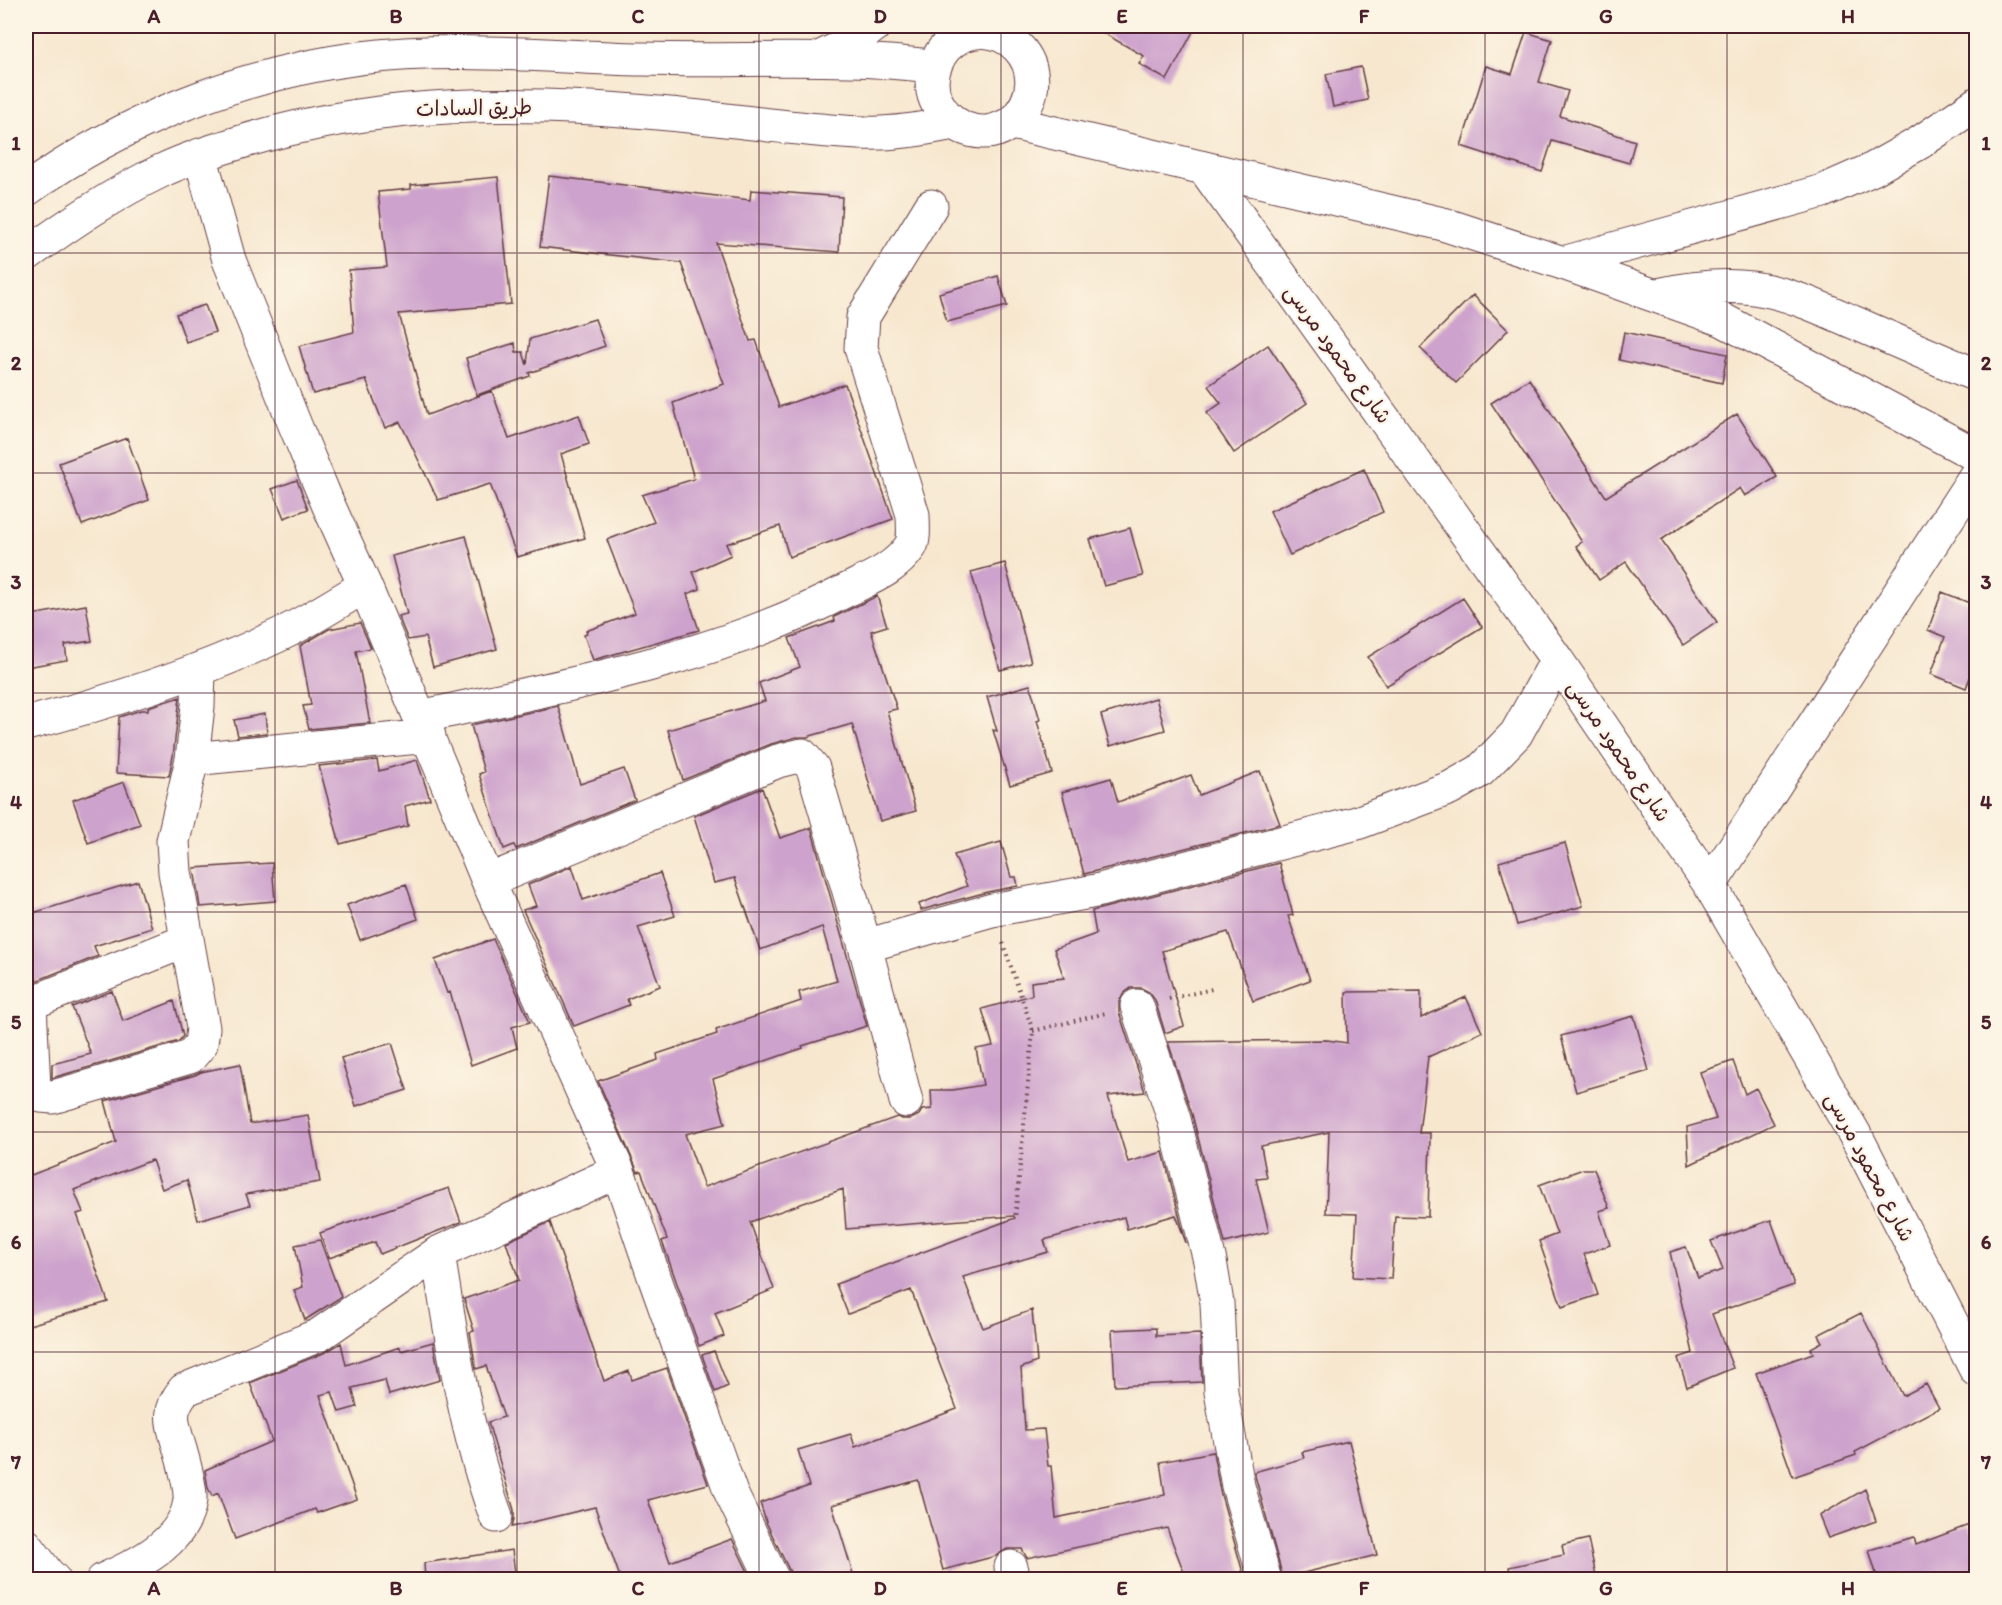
<svg xmlns="http://www.w3.org/2000/svg" width="2002" height="1605" font-family="Itim,'Playpen Sans Arabic',sans-serif">
	<rect width="100%" height="100%" fill="#fcf5e5"/>
	<filter id="ink" filterUnits="userSpaceOnUse"><feTurbulence type="fractalNoise" baseFrequency=".0167" numOctaves="2"/><feDisplacementMap in="SourceGraphic" scale="12" xChannelSelector="R" yChannelSelector="G"/><feConvolveMatrix kernelMatrix="1 2 1 2 8 2 1 2 1" color-interpolation-filters="sRGB"/></filter>
	<filter id="wash" filterUnits="userSpaceOnUse"><feTurbulence type="fractalNoise" baseFrequency=".008" numOctaves="4" result="noise"/><feDisplacementMap in="SourceGraphic" scale="24" xChannelSelector="R" yChannelSelector="G"/><feGaussianBlur stdDeviation="1.35" result="paint"/><feColorMatrix in="noise" values="0 0 0 0 0 0 0 0 0 0 0 0 0 0 0 0 0 1.4 0 .05"/><feComposite in="paint" operator="in"/></filter>
	<g filter="url(#wash)">
		<rect width="100%" height="100%" fill="#f7e7cf"/>
		<g id="blocks">
			<path fill="#cda2cc" d="M 1091,26 L 1196,26 L 1167,80 L 1139,64 L 1144,56 Z
				M 1526,32 L 1552,40 L 1539,82 L 1568,91 L 1560,116 L 1635,141 L 1629,163 L 1552,141 L 1542,172 L 1461,146 L 1486,66 L 1512,74 Z
				M 1361,67 L 1368,100 L 1333,107 L 1326,74 Z
				M 549,176 L 750,200 L 751,190 L 842,197 L 839,252 L 716,243 L 750,341 L 756,340 L 779,407 L 845,384 L 893,519 L 789,557 L 780,526 L 726,544 L 731,555 L 693,572 L 700,589 L 687,594 L 699,630 L 593,660 L 584,635 L 587,634 L 586,631 L 635,613 L 607,540 L 654,522 L 642,495 L 694,479 L 673,403 L 724,384 L 681,263 L 540,247 Z
				M 498,177 L 511,304 L 399,314 L 427,415 L 492,391 L 509,439 L 579,415 L 589,444 L 561,454 L 585,538 L 517,557 L 490,484 L 438,500 L 400,422 L 385,428 L 366,380 L 313,394 L 299,346 L 354,332 L 349,270 L 387,267 L 378,192 L 411,189 L 411,185 Z
				M 998,276 L 1007,306 L 947,322 L 939,293 Z
				M 1473,295 L 1508,330 L 1456,383 L 1420,348 Z
				M 205,305 L 215,332 L 186,342 L 176,314 Z
				M 595,319 L 605,346 L 529,373 L 530,376 L 477,395 L 466,358 L 515,343 L 516,352 L 523,352 L 527,365 L 530,339 Z
				M 1624,332 L 1727,354 L 1722,383 L 1619,360 Z
				M 1268,345 L 1307,403 L 1234,453 L 1207,413 L 1221,403 L 1208,386 Z
				M 1529,379 L 1606,497 L 1737,414 L 1777,477 L 1745,496 L 1740,488 L 1661,540 L 1717,622 L 1683,645 L 1626,562 L 1599,580 L 1576,546 L 1582,542 L 1491,403 Z
				M 127,438 L 149,500 L 82,525 L 59,463 Z
				M 1364,469 L 1383,512 L 1290,555 L 1270,511 Z
				M 297,480 L 308,509 L 284,518 L 272,489 Z
				M 1130,528 L 1143,576 L 1104,586 L 1090,539 Z
				M 466,536 L 497,649 L 433,667 L 425,637 L 408,640 L 398,616 L 407,614 L 392,556 Z
				M 1005,563 L 1031,662 L 1000,670 L 971,572 Z
				M 1942,592 L 1977,606 L 1977,659 L 1966,688 L 1931,674 L 1945,637 L 1928,630 Z
				M 877,596 L 887,626 L 871,631 L 897,709 L 887,711 L 916,811 L 880,821 L 852,724 L 807,737 L 797,737 L 771,744 L 683,780 L 668,730 L 765,701 L 759,683 L 800,667 L 789,638 L 835,621 L 834,617 Z
				M 1463,598 L 1482,627 L 1386,686 L 1368,657 Z
				M 86,605 L 92,641 L 65,645 L 67,660 L 26,667 L 26,616 Z
				M 360,623 L 371,648 L 356,651 L 370,723 L 309,729 L 303,706 L 311,705 L 300,646 L 329,629 Z
				M 1030,685 L 1040,720 L 1037,721 L 1052,773 L 1010,785 L 993,730 L 997,731 L 987,697 Z
				M 180,697 L 173,756 L 169,776 L 116,773 L 119,717 L 141,710 L 148,710 L 148,707 Z
				M 1156,698 L 1165,730 L 1110,746 L 1101,715 Z
				M 558,706 L 580,784 L 624,769 L 635,800 L 516,849 L 514,845 L 504,849 L 479,774 L 484,772 L 471,725 Z
				M 265,714 L 267,733 L 238,736 L 234,720 Z
				M 377,760 L 379,771 L 417,760 L 430,799 L 405,806 L 408,826 L 340,844 L 319,766 Z
				M 1260,771 L 1280,824 L 1084,874 L 1062,792 L 1111,778 L 1118,802 L 1191,775 L 1199,795 Z
				M 124,782 L 140,824 L 88,843 L 73,800 Z
				M 762,788 L 780,838 L 811,828 L 867,1026 L 802,1046 L 803,1048 L 713,1079 L 725,1124 L 685,1134 L 704,1187 L 897,1117 L 902,1119 L 911,1119 L 919,1115 L 922,1110 L 932,1109 L 931,1090 L 953,1090 L 983,1085 L 976,1049 L 993,1046 L 982,1009 L 1032,995 L 1031,982 L 1064,978 L 1054,949 L 1096,934 L 1092,911 L 1279,863 L 1293,915 L 1288,916 L 1310,980 L 1253,1001 L 1228,932 L 1162,951 L 1184,1026 L 1165,1033 L 1155,1000 L 1149,992 L 1141,988 L 1131,988 L 1123,994 L 1119,1002 L 1119,1012 L 1145,1092 L 1108,1096 L 1128,1162 L 1163,1152 L 1186,1243 L 1176,1215 L 1127,1229 L 1124,1217 L 1044,1240 L 1048,1252 L 963,1277 L 983,1328 L 1032,1310 L 1037,1362 L 1021,1368 L 1025,1430 L 1044,1429 L 1048,1466 L 1051,1466 L 1056,1518 L 1165,1495 L 1160,1462 L 1213,1452 L 1220,1491 L 1245,1580 L 1187,1580 L 1167,1528 L 1027,1558 L 1022,1549 L 1007,1549 L 996,1556 L 943,1570 L 918,1480 L 832,1505 L 855,1580 L 791,1580 L 790,1572 L 766,1522 L 760,1503 L 809,1486 L 798,1450 L 851,1434 L 855,1447 L 957,1409 L 911,1290 L 848,1314 L 836,1284 L 1015,1218 L 1014,1216 L 846,1229 L 843,1189 L 750,1222 L 774,1289 L 715,1313 L 724,1336 L 699,1346 L 662,1241 L 667,1239 L 641,1171 L 638,1172 L 598,1081 L 658,1060 L 657,1054 L 717,1034 L 716,1030 L 801,1001 L 799,992 L 837,981 L 822,927 L 760,950 L 735,878 L 714,883 L 694,816 Z
				M 1001,842 L 1011,877 L 1016,877 L 1018,886 L 987,892 L 921,910 L 919,904 L 967,886 L 954,855 Z
				M 1565,843 L 1583,906 L 1517,925 L 1499,862 Z
				M 272,863 L 275,901 L 200,907 L 194,868 Z
				M 572,866 L 583,900 L 660,873 L 675,916 L 638,927 L 660,986 L 627,999 L 629,1005 L 574,1026 L 523,910 L 536,906 L 528,885 Z
				M 138,881 L 152,928 L 94,946 L 98,956 L 26,985 L 26,915 Z
				M 406,884 L 418,919 L 360,940 L 347,905 Z
				M 493,939 L 530,1022 L 512,1027 L 517,1048 L 471,1065 L 450,992 L 447,993 L 435,960 Z
				M 112,991 L 123,1021 L 174,1001 L 183,1036 L 179,1041 L 52,1078 L 52,1064 L 91,1054 L 72,1007 Z
				M 1421,991 L 1421,1018 L 1466,997 L 1482,1032 L 1428,1057 L 1419,1133 L 1430,1133 L 1428,1217 L 1395,1216 L 1391,1279 L 1353,1277 L 1357,1214 L 1326,1213 L 1329,1132 L 1261,1146 L 1267,1178 L 1256,1179 L 1269,1232 L 1225,1243 L 1192,1114 L 1168,1042 L 1327,1040 L 1347,1043 L 1346,992 Z
				M 1634,1016 L 1649,1071 L 1576,1092 L 1561,1036 Z
				M 392,1043 L 407,1090 L 356,1106 L 341,1058 Z
				M 1733,1061 L 1745,1094 L 1756,1088 L 1774,1124 L 1689,1165 L 1687,1127 L 1716,1119 L 1700,1072 Z
				M 240,1064 L 250,1124 L 308,1115 L 320,1182 L 246,1194 L 250,1205 L 198,1220 L 187,1180 L 162,1189 L 152,1160 L 74,1190 L 83,1212 L 77,1214 L 108,1302 L 26,1326 L 26,1177 L 116,1142 L 105,1101 L 195,1075 L 201,1072 Z
				M 1583,1169 L 1594,1169 L 1609,1208 L 1599,1211 L 1610,1245 L 1584,1254 L 1598,1295 L 1562,1307 L 1539,1241 L 1557,1234 L 1539,1185 Z
				M 449,1188 L 461,1222 L 380,1254 L 375,1242 L 329,1258 L 320,1233 Z
				M 1771,1220 L 1794,1285 L 1712,1314 L 1733,1368 L 1687,1387 L 1678,1358 L 1693,1353 L 1670,1252 L 1686,1247 L 1698,1278 L 1723,1270 L 1711,1241 Z
				M 550,1222 L 604,1381 L 629,1371 L 632,1380 L 667,1368 L 708,1484 L 648,1500 L 670,1562 L 732,1539 L 752,1580 L 621,1580 L 595,1507 L 512,1527 L 514,1519 L 514,1510 L 488,1422 L 504,1417 L 486,1366 L 476,1369 L 470,1332 L 474,1331 L 464,1299 L 519,1280 L 506,1242 Z
				M 320,1240 L 341,1297 L 305,1320 L 294,1290 L 303,1287 L 295,1245 Z
				M 1861,1313 L 1903,1396 L 1926,1384 L 1939,1408 L 1855,1452 L 1856,1455 L 1793,1477 L 1756,1373 L 1813,1353 L 1811,1348 L 1822,1342 L 1818,1335 Z
				M 1156,1328 L 1156,1336 L 1200,1334 L 1202,1382 L 1115,1386 L 1112,1330 Z
				M 433,1342 L 440,1380 L 389,1395 L 385,1380 L 352,1388 L 357,1407 L 339,1412 L 332,1392 L 320,1395 L 357,1499 L 317,1513 L 315,1509 L 235,1539 L 218,1493 L 212,1496 L 208,1488 L 205,1470 L 272,1441 L 250,1383 L 326,1352 L 341,1343 L 346,1365 L 400,1347 L 401,1351 Z
				M 714,1351 L 728,1386 L 715,1392 L 702,1355 Z
				M 1349,1441 L 1377,1555 L 1283,1578 L 1254,1472 L 1304,1458 L 1302,1452 Z
				M 1865,1489 L 1876,1521 L 1828,1538 L 1819,1516 Z
				M 1969,1525 L 1977,1543 L 1977,1580 L 1878,1580 L 1869,1550 L 1914,1537 L 1916,1545 Z
				M 1588,1539 L 1597,1580 L 1511,1580 L 1509,1567 L 1564,1555 L 1562,1545 Z
				M 512,1550 L 516,1580 L 425,1580 L 424,1563 Z"/>
		</g>
	</g>
	<g filter="url(#ink)">
		<use href="#blocks" fill-opacity="0" stroke="#643d44" stroke-width="1.5"/>
		<g fill="none" stroke-linecap="round" stroke-linejoin="round">
			<defs>
				<path id="minor" d="M 200,155 L 229,260 L 295,425 L 328,504 L 365,586 L 488,881 L 618,1171 L 655,1279 L 731,1493 L 773,1580
					M 1204,168 L 1557,660 L 1710,885 L 1858,1140 L 1976,1370
					M 1563,263 L 1823,191 L 1873,169 L 1919,143 L 1976,104
					M 420,717 C 565,685 714,660 847,590 C 871,578 895,569 910,547 C 915,540 913,524 913,515 L 861,348 L 863,317 L 931,206
					M 26,724 C 111,702 197,674 277,636 C 308,622 336,603 365,586
					M 192,759 L 429,736
					M 488,881 L 778,761 L 802,755 L 813,768 L 865,946 L 906,1101
					M 1710,885 L 1976,475
					M 865,946 L 992,910 L 1096,891 L 1357,823 L 1450,788 L 1480,771 L 1516,734 L 1557,660
					M 30,1004 L 34,1088 L 41,1096 L 53,1097 L 190,1057 L 201,1044 L 203,1028 L 175,872 L 173,841 L 192,759 L 198,706 L 199,670
					M 26,1005 L 186,941
					M 1137,1006 L 1174,1119 L 1210,1261 L 1217,1303 L 1221,1392 L 1238,1486 L 1265,1580
					M 438,1253 C 452,1343 465,1431 496,1516
					M 26,1545 L 47,1573 L 54,1580
					M 1011,1567 L 1014,1580
					M 103,1580 C 137,1565 185,1542 190,1500 C 191,1486 183,1460 179,1446 C 172,1422 167,1411 184,1390 L 319,1335 L 438,1253 L 618,1171"/>
				<path id="major" d="M 819,58 L 854,41 L 874,26
					M 1012,123 C 1067,70 995,0 946,47 C 938,56 933,69 932,81 C 932,108 955,131 982,132 C 993,133 1002,128 1012,123 L 1443,224 L 1563,263 L 1723,320 L 1976,455
					M 26,190 C 124,120 240,74 360,58 C 453,46 549,57 643,59 C 712,61 781,58 850,60 C 878,60 907,64 935,66
					M 26,255 C 69,224 113,194 161,171 C 186,159 212,151 238,143 C 380,99 523,100 669,114 C 713,118 756,124 799,128 C 827,131 854,134 881,133 C 906,132 929,128 953,123
					M 1657,295 C 1689,288 1721,284 1753,288 C 1789,293 1821,308 1853,322 C 1894,340 1935,358 1976,375"/>
			</defs>
			<use href="#minor" stroke="#643d44" stroke-width="35"/>
			<use href="#major" stroke="#643d44" stroke-width="35"/>
			<path stroke="#643d44" stroke-width="4" stroke-dasharray="1.5 4.5" stroke-linecap="butt" d="M 1003,943 L 1033,1031 L 1015,1219
				M 1169,999 L 1212,989
				M 1033,1031 L 1106,1013"/>
			<use href="#minor" stroke="#fff" stroke-width="33"/>
			<use href="#major" stroke="#fff" stroke-width="33"/>
		</g>
	</g>
	<path fill="none" stroke="#4a1f2b" stroke-width="1.5" stroke-opacity="0.55" d="M 275,26 L 275,1580M 517,26 L 517,1580M 759,26 L 759,1580M 1001,26 L 1001,1580M 1243,26 L 1243,1580M 1485,26 L 1485,1580M 1727,26 L 1727,1580M 26,253 L 1976,253M 26,473 L 1976,473M 26,693 L 1976,693M 26,912 L 1976,912M 26,1132 L 1976,1132M 26,1352 L 1976,1352"/>
	<g text-anchor="middle" stroke-width="4.5" stroke-linejoin="round" paint-order="stroke">
		<g font-size="21" fill="#4a1f2b" stroke="#fcf5e5">
			<text transform="translate(474 108) rotate(-1)" y="7">طريق السادات</text>
			<text transform="translate(1338 354) rotate(54)" y="7">شارع محمود مرسى</text>
			<text transform="translate(1619 751) rotate(56)" y="7">شارع محمود مرسى</text>
			<text transform="translate(1870 1167) rotate(62)" y="7">شارع محمود مرسى</text>
		</g>
	</g>
	<rect width="2002" height="1605" fill="none" stroke="#fcf5e5" stroke-width="66"/>
	<rect x="33" y="33" width="1936" height="1539" fill="none" stroke="#4a1f2b" stroke-width="2"/>
	<g font-size="20" text-anchor="middle" font-weight="bold" fill="#4a1f2b">
		<text x="154" y="23">A</text>
		<text x="396" y="23">B</text>
		<text x="638" y="23">C</text>
		<text x="880" y="23">D</text>
		<text x="1122" y="23">E</text>
		<text x="1364" y="23">F</text>
		<text x="1606" y="23">G</text>
		<text x="1848" y="23">H</text>
		<text x="16" y="150">1</text>
		<text x="1986" y="150">1</text>
		<text x="16" y="370">2</text>
		<text x="1986" y="370">2</text>
		<text x="16" y="589">3</text>
		<text x="1986" y="589">3</text>
		<text x="16" y="809">4</text>
		<text x="1986" y="809">4</text>
		<text x="16" y="1029">5</text>
		<text x="1986" y="1029">5</text>
		<text x="16" y="1249">6</text>
		<text x="1986" y="1249">6</text>
		<text x="16" y="1469">7</text>
		<text x="1986" y="1469">7</text>
		<text x="154" y="1595">A</text>
		<text x="396" y="1595">B</text>
		<text x="638" y="1595">C</text>
		<text x="880" y="1595">D</text>
		<text x="1122" y="1595">E</text>
		<text x="1364" y="1595">F</text>
		<text x="1606" y="1595">G</text>
		<text x="1848" y="1595">H</text>
	</g>
</svg>
